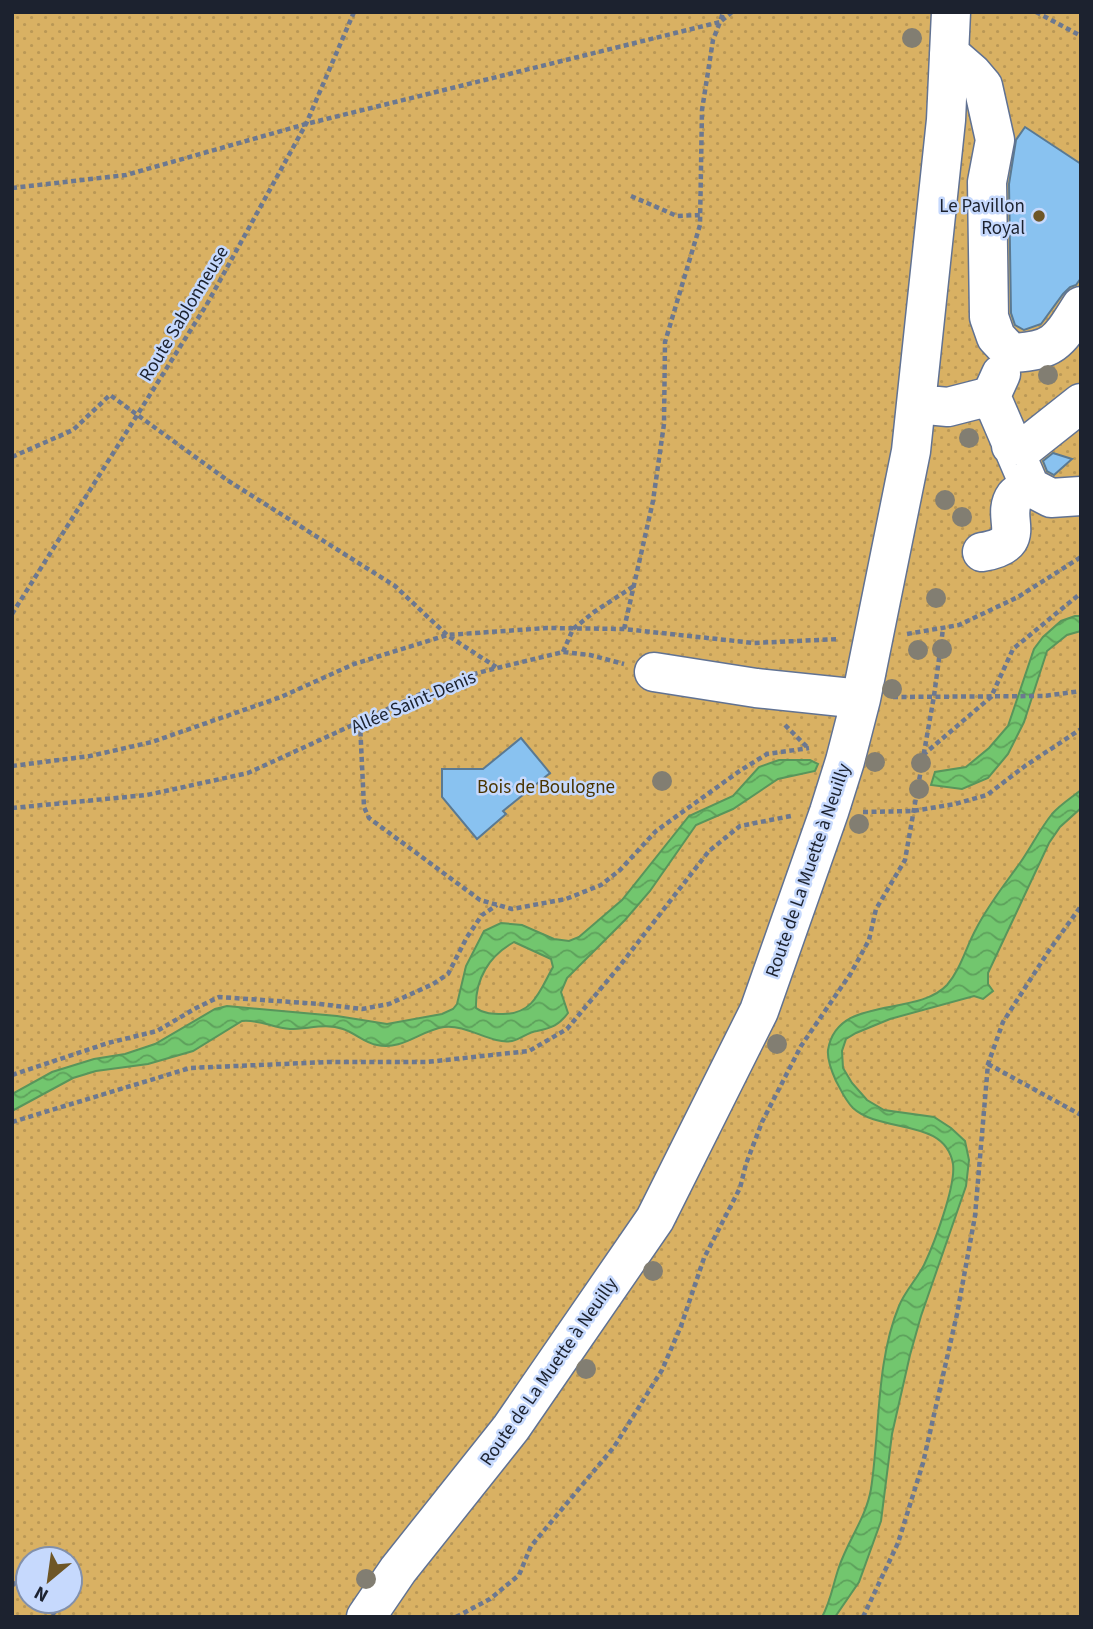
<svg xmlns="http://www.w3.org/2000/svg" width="1093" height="1629" font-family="'Source Sans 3',sans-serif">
	<defs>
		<pattern id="park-dots" width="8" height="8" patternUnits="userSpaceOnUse" patternTransform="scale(1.75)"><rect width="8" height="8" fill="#d9b163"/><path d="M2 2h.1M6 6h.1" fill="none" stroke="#ba9856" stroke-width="1.8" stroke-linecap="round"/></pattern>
		<pattern id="water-waves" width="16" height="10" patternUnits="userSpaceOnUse" patternTransform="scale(1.75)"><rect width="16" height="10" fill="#72c66e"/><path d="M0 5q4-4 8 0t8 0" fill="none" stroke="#5da05b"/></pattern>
	</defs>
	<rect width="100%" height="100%" fill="#c6d9fd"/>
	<path fill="url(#park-dots)" fill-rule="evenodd" d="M 12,12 L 1081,12 L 1081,1617 L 12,1617 ZM 28,1559 L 70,1559 L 70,1601 L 28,1601 Z"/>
	<path fill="url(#water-waves)" stroke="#58955b" stroke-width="2" fill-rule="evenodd" d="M 1075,616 L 1081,616 L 1081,631 L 1067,635 L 1047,651 L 1024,722 L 1008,754 L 988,778 L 962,789 L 931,785 L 935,772 L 966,767 L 989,748 L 1008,726 L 1034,649 L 1043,637 L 1061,621 Z
		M 779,760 L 810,760 L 818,764 L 815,771 L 778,779 L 733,809 L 696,825 L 650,891 L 625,920 L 567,978 L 561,992 L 568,1013 C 559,1025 552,1028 537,1031 C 528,1032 521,1039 512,1041 C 492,1045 467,1024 444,1027 C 421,1030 402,1051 377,1045 C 365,1043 355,1033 343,1029 C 326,1023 308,1029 290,1029 C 273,1028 259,1019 242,1021 L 193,1051 L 148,1064 L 96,1071 L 73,1078 L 12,1111 L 12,1094 L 52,1072 L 94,1059 L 125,1054 L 155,1044 L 215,1009 L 227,1006 L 337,1016 L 387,1024 L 442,1014 L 453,1009 L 457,1004 L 466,966 L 484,931 L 501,923 L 522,925 L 554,939 L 569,941 L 579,937 L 622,900 L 689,816 L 733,796 L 759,767 ZM 514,942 L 551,959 L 553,967 C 540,990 534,1014 503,1014 C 493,1014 484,1014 476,1008 C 475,979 489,956 514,942 Z
		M 1081,790 L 1081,808 L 1060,827 L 1049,843 L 988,973 L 988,984 L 993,991 L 983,999 L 974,996 L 890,1019 L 856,1033 L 846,1039 L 842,1051 L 843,1068 L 852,1083 L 867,1100 L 884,1110 L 934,1117 L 951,1128 L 965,1141 L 969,1160 L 966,1186 L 921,1316 L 910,1355 L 892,1434 L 881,1521 L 859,1582 L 835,1617 L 822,1617 C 831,1601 833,1584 839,1567 C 848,1540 866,1518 871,1489 C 880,1430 876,1361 899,1306 C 905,1291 917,1279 924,1265 C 934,1244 956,1186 953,1164 C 945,1117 881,1134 853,1108 C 845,1100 841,1090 836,1081 C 832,1072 827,1059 828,1050 C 837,994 916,1018 947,985 C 961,969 966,947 976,929 C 988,905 1005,884 1020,863 C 1031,847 1040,829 1052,814 C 1060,805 1071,798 1081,790 Z"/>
	<path fill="#89c2f0" stroke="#5a7992" stroke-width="2" d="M 1025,127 L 1081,164 L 1081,278 L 1076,285 L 1070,287 L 1063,294 L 1041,324 L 1024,330 L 1015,325 L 1011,313 L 1009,184 L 1016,140 Z
		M 1053,453 L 1072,459 L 1054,475 L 1047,471 L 1043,461 Z
		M 521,738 L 550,773 L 503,811 L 506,814 L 477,839 L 442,797 L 442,769 L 483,769 Z"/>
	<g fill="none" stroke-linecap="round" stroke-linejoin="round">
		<defs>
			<path id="minor" d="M 949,53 L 972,73 L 983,86 L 995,140 L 987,182 L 989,317 L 996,337 L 1011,353 C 1055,351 1059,341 1081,306
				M 991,396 L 1030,487 L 1051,498 L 1081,496
				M 916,404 L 948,407 L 991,396 L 1001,374
				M 1011,446 L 1028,445 L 1081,403
				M 982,552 C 1032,544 999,518 1015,496 C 1018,492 1025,490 1030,487
				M 654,672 L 756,688 L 861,699
				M 366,1617 L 398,1570 L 511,1428 L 655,1219 L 759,1011 L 829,812 L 845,761 L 861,699 L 911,451 L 946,120 L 951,12"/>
		</defs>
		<use href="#minor" stroke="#617292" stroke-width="41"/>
		<path stroke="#6c7890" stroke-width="4.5" stroke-dasharray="5 3.5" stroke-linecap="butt" d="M 1036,12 L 1081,36
			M 12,188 L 126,175 L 306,124 L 720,22 L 723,12
			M 631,196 L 677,216 L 700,215
			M 12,457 L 73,430 L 110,395 L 227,480 L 395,586 L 447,635 L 496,667
			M 12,614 L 207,304 L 306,124 L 354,12
			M 624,629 L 653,501 L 664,424 L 665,342 L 700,225 L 702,110 L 713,40 L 720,22 L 732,12
			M 907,634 L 959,625 L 1018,597 L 1081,557
			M 563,652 L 573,629 L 594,612 L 634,586
			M 893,697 L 1044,696 L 1081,691
			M 360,723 L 364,807 L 369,818 L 480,900 L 512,909 L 566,899 L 601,885 L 620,870 L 656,831 L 741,770 L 767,754 L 809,748
			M 785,725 L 808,748
			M 923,755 L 991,697 L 1013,649 L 1081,593
			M 12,766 L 90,756 L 152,742 L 281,697 L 354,664 L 447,635 L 547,628 L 624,629 L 754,643 L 839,639
			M 12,808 L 147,795 L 248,773 L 418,695 L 474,674 L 497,668 L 563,652 L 590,655 L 624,664
			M 863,812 L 913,811 L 955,804 L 987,795 L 1025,766 L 1081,729
			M 988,1064 L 1081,1115
			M 12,1075 L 108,1043 L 157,1031 L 196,1008 L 219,997 L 320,1004 L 362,1009 L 389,1004 L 433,984 L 448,974 L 467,937 L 482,915 L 497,905
			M 12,1122 L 190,1068 L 328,1062 L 427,1062 L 529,1051 L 567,1029 L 618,968 L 709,851 L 740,826 L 791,816
			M 12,1582 L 28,1594
			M 38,1601 L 58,1617
			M 456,1617 L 490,1599 L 519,1575 L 531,1546 L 614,1447 L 662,1370 L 681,1326 L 704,1258 L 740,1188 L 746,1164 L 762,1122 L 801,1046 L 851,973 L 869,940 L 876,909 L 905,860 L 934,696 L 943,629
			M 863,1617 L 898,1543 L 923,1463 L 957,1314 L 975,1216 L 988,1064 L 1003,1022 L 1048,952 L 1081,906"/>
		<use href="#minor" stroke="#fff" stroke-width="38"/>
	</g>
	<g fill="#827e72">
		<circle cx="912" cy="38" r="10"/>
		<circle cx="1048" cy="375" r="10"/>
		<circle cx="969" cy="438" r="10"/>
		<circle cx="945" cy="500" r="10"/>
		<circle cx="962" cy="517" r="10"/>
		<circle cx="936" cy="598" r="10"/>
		<circle cx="942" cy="649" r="10"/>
		<circle cx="918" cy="650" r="10"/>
		<circle cx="892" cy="689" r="10"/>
		<circle cx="875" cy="762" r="10"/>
		<circle cx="921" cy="763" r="10"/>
		<circle cx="662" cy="781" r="10"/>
		<circle cx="919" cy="789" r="10"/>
		<circle cx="859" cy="824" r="10"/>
		<circle cx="777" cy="1044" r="10"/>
		<circle cx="653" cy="1271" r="10"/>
		<circle cx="586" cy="1369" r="10"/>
		<circle cx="366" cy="1579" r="10"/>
	</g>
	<circle fill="#6e5626" stroke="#c6d9fd" stroke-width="2.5" cx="1039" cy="216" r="7"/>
	<g text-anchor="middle" stroke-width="5" stroke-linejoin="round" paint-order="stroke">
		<g font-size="19" fill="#1c222f" stroke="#c6d9fd" text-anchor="end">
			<text x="1025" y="212">Le Pavillon<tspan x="1025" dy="22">Royal</tspan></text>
		</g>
		<g font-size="19" fill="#1c222f" stroke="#c6d9fd">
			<text transform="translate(183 313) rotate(-59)" y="7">Route Sablonneuse</text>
			<text transform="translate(413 701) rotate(-23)" y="7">Allée Saint-Denis</text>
			<text transform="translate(807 870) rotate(-71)" y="7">Route de La Muette à Neuilly</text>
			<text transform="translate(548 1371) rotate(-55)" y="7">Route de La Muette à Neuilly</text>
		</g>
		<g font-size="19" fill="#4a3400" stroke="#c6d9fd">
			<text x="546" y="793">Bois de Boulogne</text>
		</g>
	</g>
	<rect width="1093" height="1629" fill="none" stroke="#1c222f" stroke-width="28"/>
	<g transform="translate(49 1580) rotate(209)"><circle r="33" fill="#c6d9fd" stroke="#8290ab" stroke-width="2"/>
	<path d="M0-5L12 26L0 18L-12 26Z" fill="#6e5626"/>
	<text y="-10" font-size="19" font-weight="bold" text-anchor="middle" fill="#1c222f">N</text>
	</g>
</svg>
